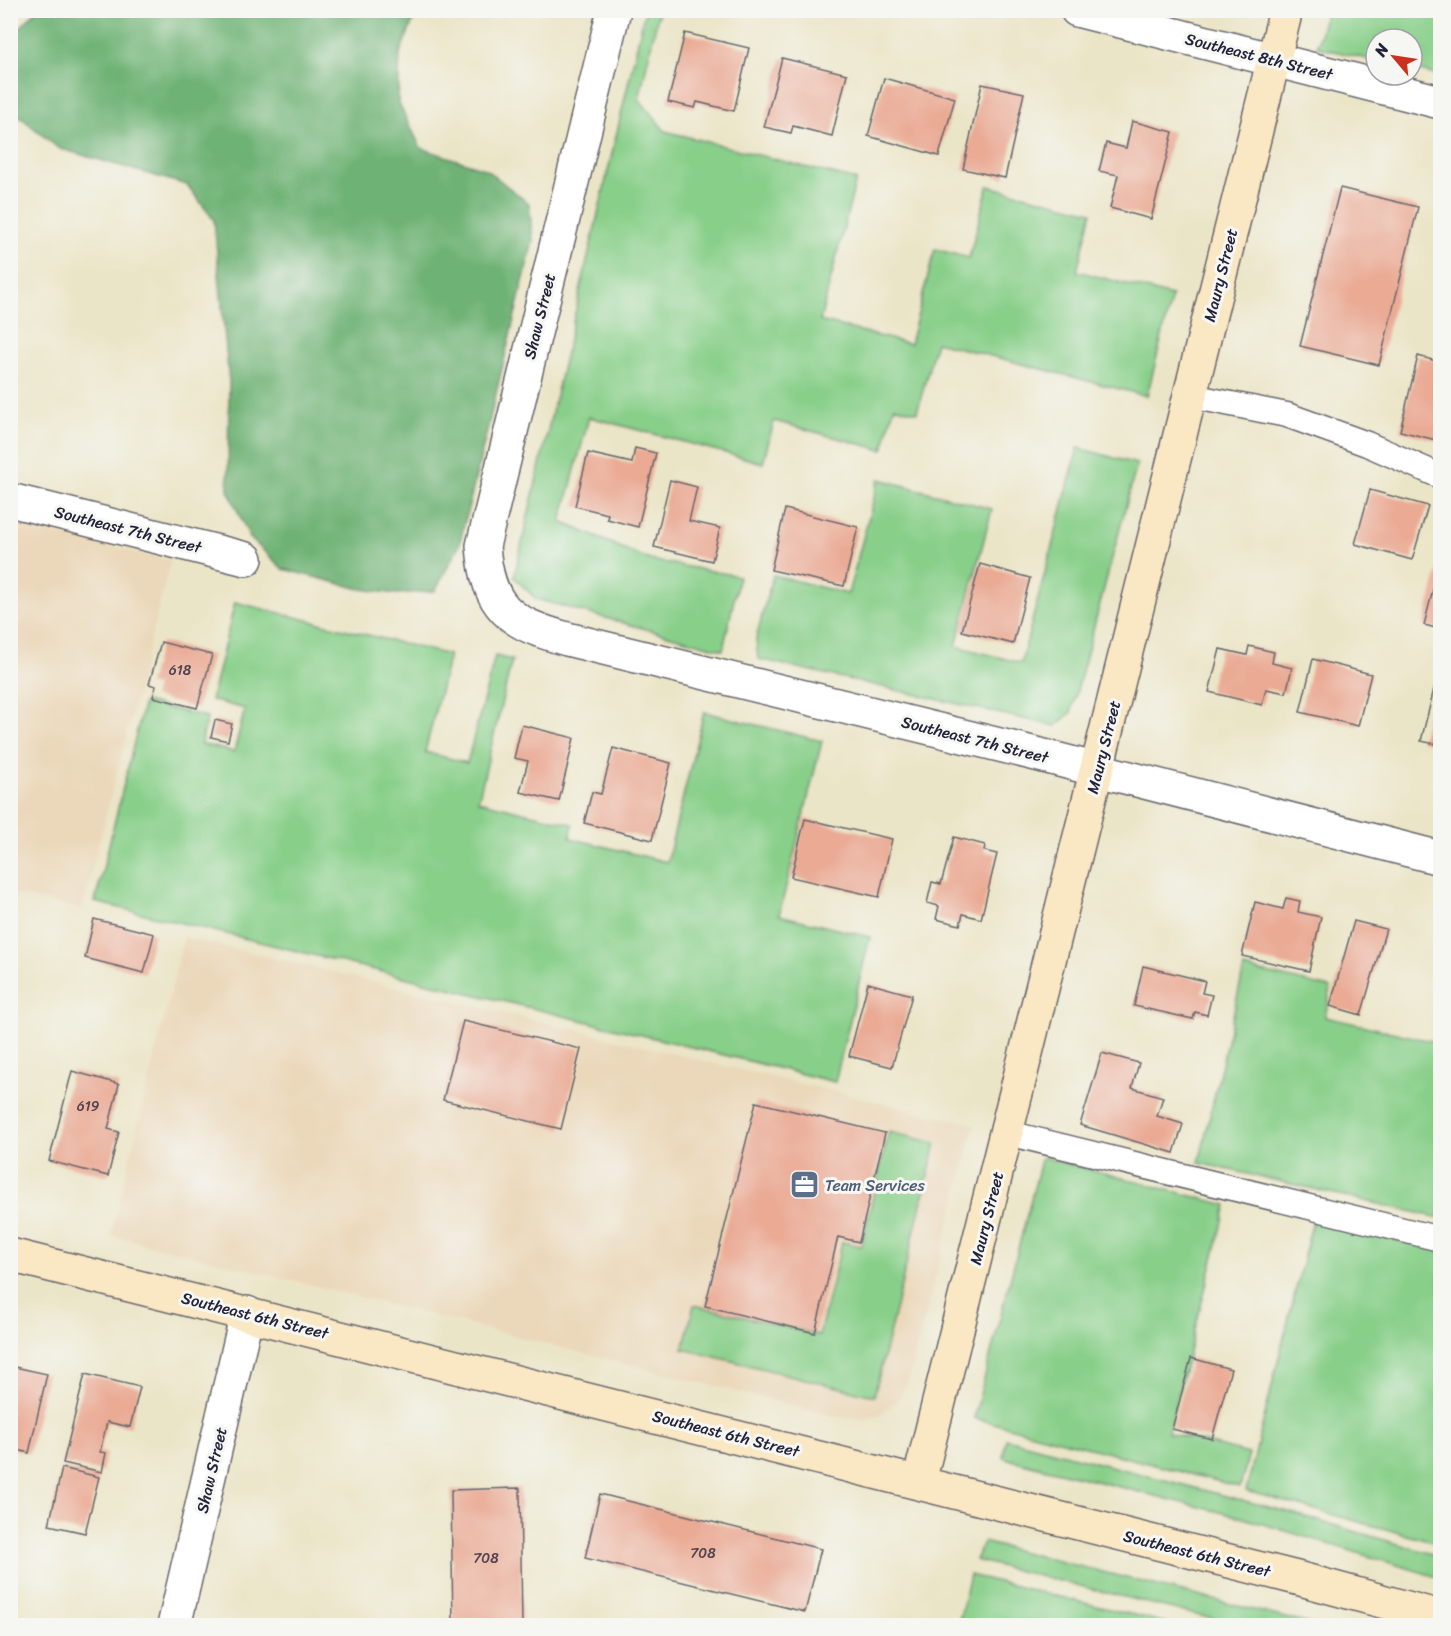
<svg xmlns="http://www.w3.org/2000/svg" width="1451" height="1636" font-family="Sriracha,sans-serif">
	<rect width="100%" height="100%" fill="#f6f6f2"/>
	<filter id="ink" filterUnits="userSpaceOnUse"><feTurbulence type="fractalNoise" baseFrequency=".0167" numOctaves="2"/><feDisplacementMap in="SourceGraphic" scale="12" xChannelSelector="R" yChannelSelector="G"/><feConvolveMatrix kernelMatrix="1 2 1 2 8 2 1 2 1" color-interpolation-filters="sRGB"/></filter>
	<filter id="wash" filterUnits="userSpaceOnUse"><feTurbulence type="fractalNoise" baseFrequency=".008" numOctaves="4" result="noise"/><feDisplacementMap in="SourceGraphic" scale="24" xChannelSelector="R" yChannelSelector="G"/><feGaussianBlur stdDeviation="1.35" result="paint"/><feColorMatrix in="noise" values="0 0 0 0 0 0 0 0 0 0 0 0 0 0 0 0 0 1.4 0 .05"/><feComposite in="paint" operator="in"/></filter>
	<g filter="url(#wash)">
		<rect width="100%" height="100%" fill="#ebe5c7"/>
		<path fill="#ebd8ba" d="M 11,523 L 171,560 L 82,909 L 11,893 Z
			M 184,937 L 975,1125 L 909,1378 L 899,1399 L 884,1412 L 875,1416 L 863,1419 L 838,1417 L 111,1235 Z"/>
		<path fill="#88cf89" stroke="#557862" stroke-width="1.5" d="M 645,11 L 659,11 L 639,99 L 665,131 L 856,180 L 820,321 L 910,344 L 935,249 L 969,258 L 988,186 L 1092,212 L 1077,271 L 1172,296 L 1147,396 L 936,342 L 917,412 L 894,407 L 883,450 L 774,421 L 763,463 L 589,417 L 561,522 L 650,560 L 739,576 L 723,650 L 536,599 L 514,577 Z
			M 1326,11 L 1440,11 L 1440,76 L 1412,69 L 1412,39 L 1376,39 L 1376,61 L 1317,47 Z
			M 1078,448 L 1137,464 L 1071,713 L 1055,726 L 758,659 L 756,638 L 773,575 L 848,594 L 879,479 L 992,509 L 956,646 L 1021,663 Z
			M 235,602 L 449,655 L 425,752 L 467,763 L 495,656 L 512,660 L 478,801 L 573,824 L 570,838 L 667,862 L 704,712 L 822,741 L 779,915 L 870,937 L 835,1082 L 95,902 L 144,702 L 207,717 L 201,744 L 234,752 L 245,709 L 211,700 Z
			M 1244,968 L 1331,988 L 1325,1017 L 1440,1043 L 1440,1218 L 1199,1163 Z
			M 889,1132 L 936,1143 L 874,1396 L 683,1349 L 694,1305 L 819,1335 L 842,1242 L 861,1246 Z
			M 1042,1157 L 1227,1205 L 1168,1433 L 1249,1454 L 1240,1487 L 974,1418 Z
			M 1313,1220 L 1440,1251 L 1440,1544 L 1246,1491 Z
			M 1006,1439 L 1288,1512 L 1440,1556 L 1440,1578 L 1240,1517 L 1015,1461 L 1003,1457 Z
			M 983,1542 L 1314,1625 L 1316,1625 L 1237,1625 L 975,1560 Z
			M 970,1575 L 1175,1625 L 958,1625 Z"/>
		<path fill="#6eb275" stroke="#486a58" stroke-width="1.5" d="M 37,10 L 417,11 L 400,53 L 398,102 L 421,148 L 487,170 L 529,204 L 533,241 L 459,546 L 435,591 L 397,594 L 361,589 L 283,569 L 250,538 L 228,490 L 229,382 L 214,220 L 187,185 L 58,148 L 11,109 L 11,37 Z"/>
		<g id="blocks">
			<path fill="#eaaa94" d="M 685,33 L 749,48 L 734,111 L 697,102 L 695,108 L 668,102 Z
				M 782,58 L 847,74 L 832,136 L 793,126 L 791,133 L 764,127 Z
				M 884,78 L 955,98 L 939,156 L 868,136 Z
				M 982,84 L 1024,93 L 1005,178 L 963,169 Z
				M 1132,121 L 1173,132 L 1151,219 L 1110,208 L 1118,175 L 1099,171 L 1106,143 L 1126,148 Z
				M 1340,188 L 1418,207 L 1379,365 L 1300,346 Z
				M 1418,356 L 1440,362 L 1440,441 L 1400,431 Z
				M 635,448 L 656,453 L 638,527 L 607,519 L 608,514 L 575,506 L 588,453 L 632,463 Z
				M 670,480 L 697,487 L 689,521 L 720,528 L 712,561 L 654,547 Z
				M 1370,490 L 1428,506 L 1412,560 L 1355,544 Z
				M 785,509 L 858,527 L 844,586 L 771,570 Z
				M 1440,562 L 1440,629 L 1424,625 Z
				M 980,564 L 1030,578 L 1013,644 L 962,631 Z
				M 161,642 L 212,655 L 197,708 L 153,697 L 156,686 L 149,684 Z
				M 1249,646 L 1274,652 L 1272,663 L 1292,668 L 1286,693 L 1266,689 L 1262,705 L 1209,692 L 1220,649 L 1247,655 Z
				M 1313,659 L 1371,674 L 1358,726 L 1300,712 Z
				M 1440,665 L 1440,745 L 1421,741 Z
				M 215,720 L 232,724 L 228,741 L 211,737 Z
				M 522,725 L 574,738 L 559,801 L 520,792 L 528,761 L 514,758 Z
				M 613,748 L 671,763 L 652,840 L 584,823 L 592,792 L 601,794 Z
				M 805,819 L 892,839 L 879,897 L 791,877 Z
				M 954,837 L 985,845 L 984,851 L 997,854 L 981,919 L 963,914 L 960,925 L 936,919 L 939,906 L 927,903 L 932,882 L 941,884 Z
				M 1286,898 L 1300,901 L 1298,912 L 1321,917 L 1309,971 L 1242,956 L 1255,902 L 1283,909 Z
				M 94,919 L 154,934 L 144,973 L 85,958 Z
				M 1354,921 L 1386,929 L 1361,1015 L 1330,1006 Z
				M 1143,966 L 1205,981 L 1202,993 L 1212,995 L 1207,1015 L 1195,1012 L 1193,1019 L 1134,1006 Z
				M 868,983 L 912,995 L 892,1067 L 849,1056 Z
				M 463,1021 L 581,1049 L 561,1129 L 443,1100 Z
				M 1102,1053 L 1139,1063 L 1132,1088 L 1163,1097 L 1157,1116 L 1183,1124 L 1174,1153 L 1080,1125 Z
				M 72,1071 L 119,1084 L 108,1129 L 119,1132 L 108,1176 L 49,1161 Z
				M 756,1102 L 885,1133 L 859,1242 L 838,1237 L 815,1333 L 705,1306 Z
				M 1191,1358 L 1231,1369 L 1212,1439 L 1172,1429 Z
				M 10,1366 L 47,1374 L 29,1453 L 10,1448 Z
				M 85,1374 L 140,1387 L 130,1427 L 107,1422 L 100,1452 L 106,1453 L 102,1472 L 63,1463 Z
				M 62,1468 L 99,1477 L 85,1533 L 49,1525 Z
				M 520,1488 L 522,1626 L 453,1626 L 451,1490 Z
				M 600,1494 L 821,1549 L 805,1612 L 585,1558 Z"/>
		</g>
	</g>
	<g filter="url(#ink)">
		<use href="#blocks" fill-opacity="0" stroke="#68666c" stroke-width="1.5"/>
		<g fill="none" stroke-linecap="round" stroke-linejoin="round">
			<defs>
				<path id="service" d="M 1191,396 L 1287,415 L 1367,444 L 1440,476
					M 1008,1133 L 1440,1239"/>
				<path id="minor" d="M 614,10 L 483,546 C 488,608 509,623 567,639 L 1032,753 L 1440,858
					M 1077,10 L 1440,102
					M 10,500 L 246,559
					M 174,1626 L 247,1313"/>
				<path id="secondary" d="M 10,1255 L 1297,1578 L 1440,1617
					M 919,1482 L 1286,10"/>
			</defs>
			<use href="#service" stroke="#68666c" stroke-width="27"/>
			<use href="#minor" stroke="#68666c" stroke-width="36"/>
			<use href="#secondary" stroke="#68666c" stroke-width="36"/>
			<use href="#service" stroke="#fff" stroke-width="24"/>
			<use href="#minor" stroke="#fff" stroke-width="33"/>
			<use href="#secondary" stroke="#fae7c3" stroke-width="33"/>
		</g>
	</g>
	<defs>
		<symbol id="office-square" viewBox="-11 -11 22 22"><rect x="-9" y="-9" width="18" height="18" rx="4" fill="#5c6f8a" stroke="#f6f6f2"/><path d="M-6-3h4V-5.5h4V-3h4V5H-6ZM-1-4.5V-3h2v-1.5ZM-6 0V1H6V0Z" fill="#fff"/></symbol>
	</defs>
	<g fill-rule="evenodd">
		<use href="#office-square" x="788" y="1168" width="33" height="33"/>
	</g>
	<g text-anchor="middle" stroke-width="6" stroke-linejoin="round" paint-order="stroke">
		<g font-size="14" fill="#544451">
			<text x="180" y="675">618</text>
			<text x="88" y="1111">619</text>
			<text x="703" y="1558">708</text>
			<text x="486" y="1563">708</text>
		</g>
		<g font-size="16" fill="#22223b" stroke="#f6f6f2">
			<text transform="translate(1259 56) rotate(14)" y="6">Southeast 8th Street</text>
			<text transform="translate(1220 275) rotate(-76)" y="6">Maury Street</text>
			<text transform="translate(539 316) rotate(-76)" y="6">Shaw Street</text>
			<text transform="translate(128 529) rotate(14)" y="6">Southeast 7th Street</text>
			<text transform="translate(975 739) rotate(14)" y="6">Southeast 7th Street</text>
			<text transform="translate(1103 747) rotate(-76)" y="6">Maury Street</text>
			<text transform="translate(986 1218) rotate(-76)" y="6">Maury Street</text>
			<text transform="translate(255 1315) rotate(14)" y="6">Southeast 6th Street</text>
			<text transform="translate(726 1433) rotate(14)" y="6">Southeast 6th Street</text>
			<text transform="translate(211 1470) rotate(-77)" y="6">Shaw Street</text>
			<text transform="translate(1197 1553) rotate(14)" y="6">Southeast 6th Street</text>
		</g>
		<g font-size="16" fill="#4e5e75" stroke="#f6f6f2" text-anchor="start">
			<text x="825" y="1191">Team Services</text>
		</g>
	</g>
	<rect width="1451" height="1636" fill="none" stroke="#f6f6f2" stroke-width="36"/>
	<g transform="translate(1394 57) rotate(299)"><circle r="28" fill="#f6f6f2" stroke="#a1a1a9" stroke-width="1.5"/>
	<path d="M0-4.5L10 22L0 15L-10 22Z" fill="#c8321e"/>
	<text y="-9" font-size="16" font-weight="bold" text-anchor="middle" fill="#22223b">N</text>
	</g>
</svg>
